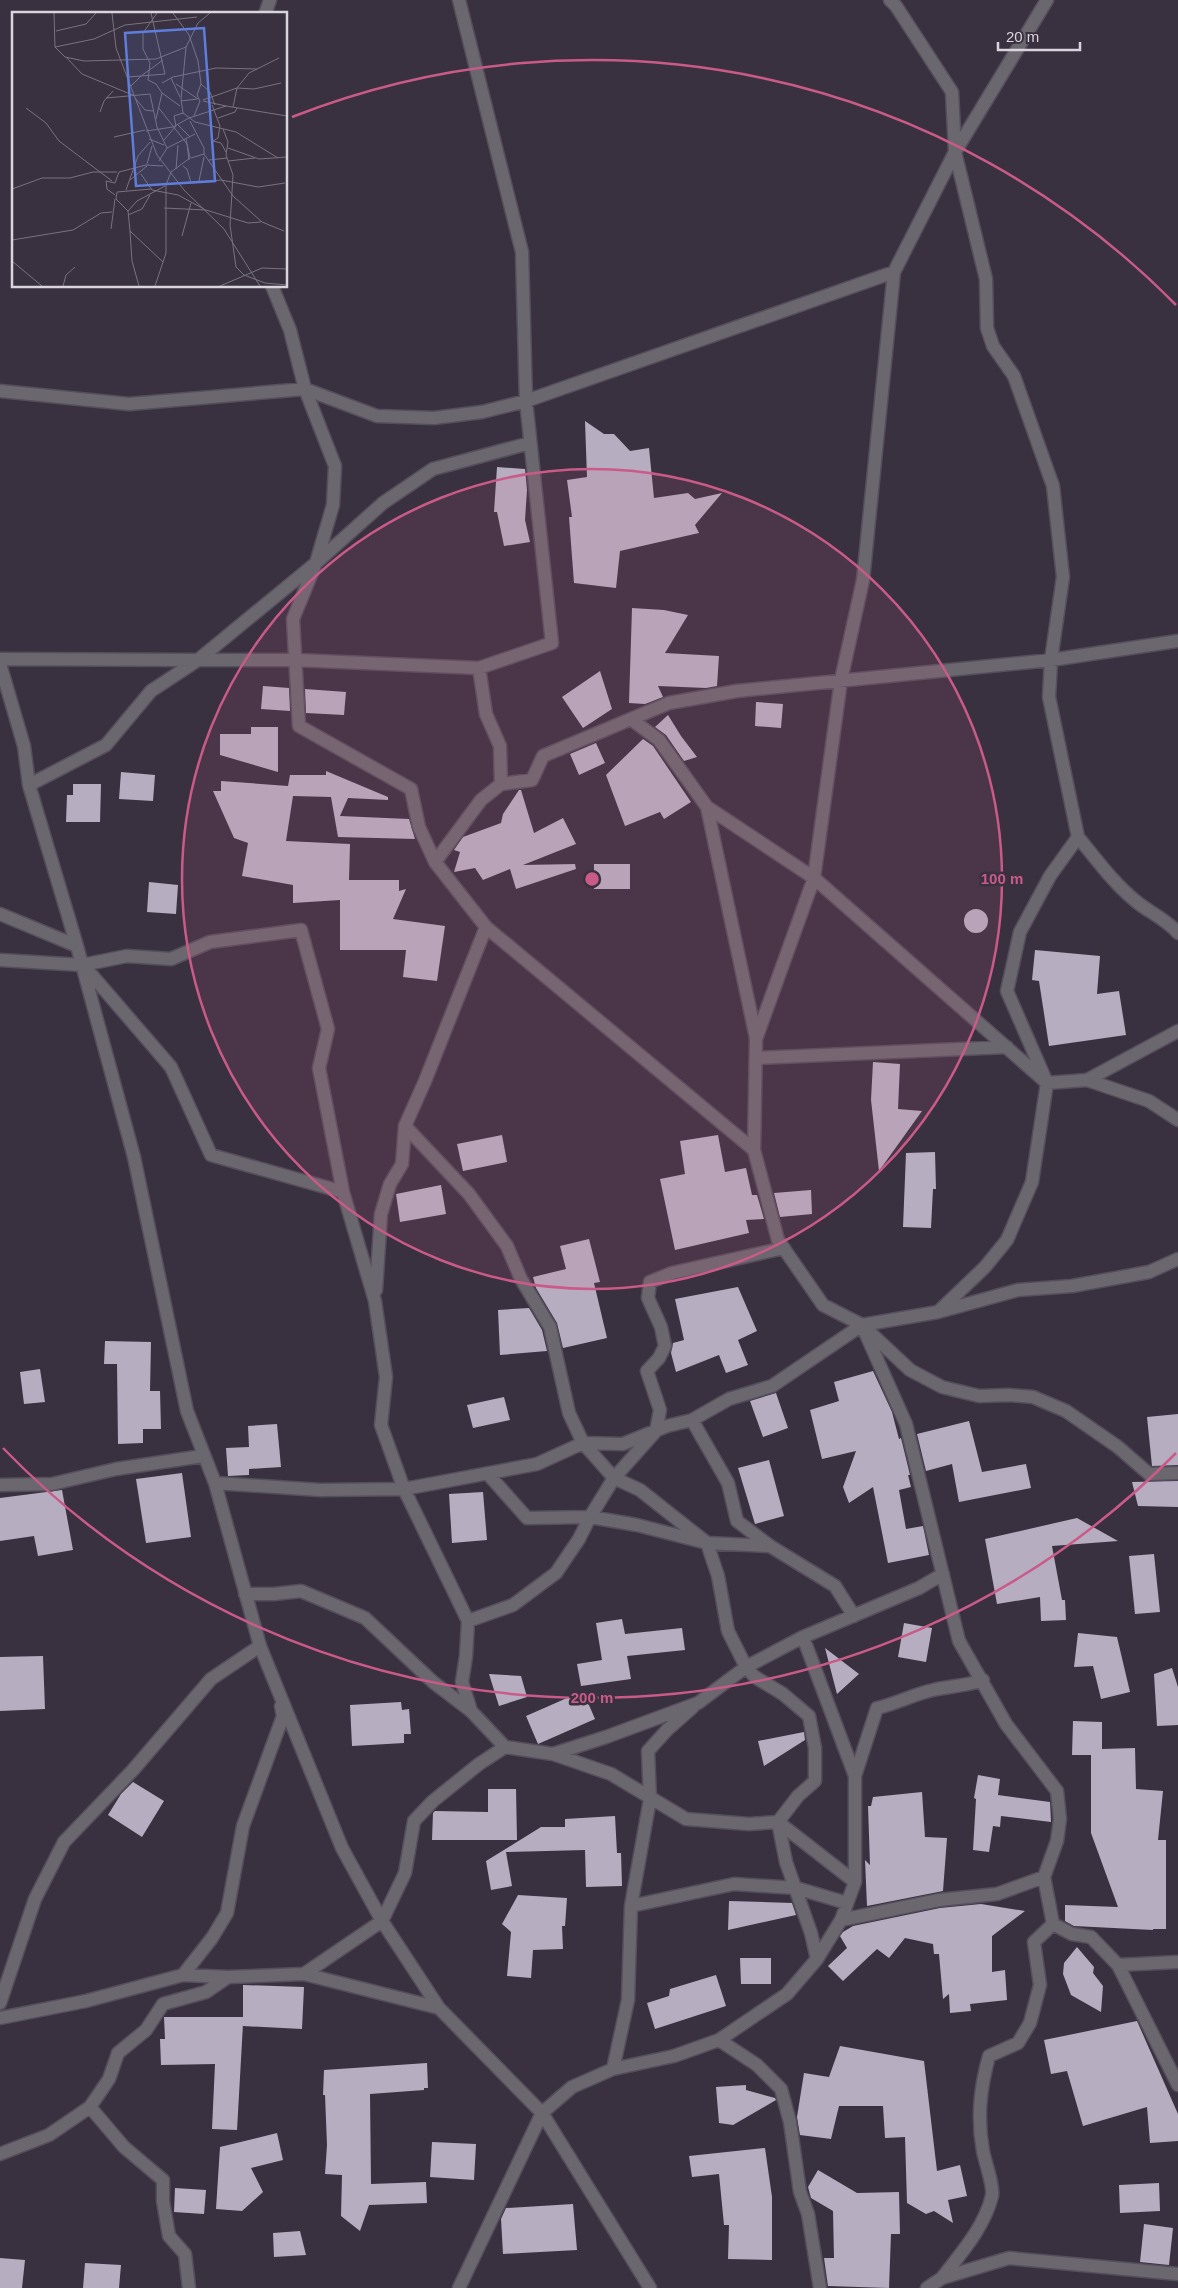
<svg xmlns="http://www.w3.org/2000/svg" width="1178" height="2288" font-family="Helvetica,sans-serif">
	<rect width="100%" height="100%" fill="#393140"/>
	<path fill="#b7adc0" d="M 585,421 L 604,434 L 614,434 L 630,451 L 649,448 L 654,498 L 688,493 L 695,499 L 722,493 L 695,525 L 699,533 L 620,551 L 616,588 L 574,583 L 569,517 L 572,517 L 567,480 L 587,477 Z
		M 497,467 L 525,469 L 527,490 L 525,520 L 530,542 L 504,546 L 497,512 L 494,512 Z
		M 632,608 L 664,610 L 688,615 L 665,653 L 719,656 L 717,686 L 706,688 L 658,686 L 663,697 L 645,704 L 629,703 Z
		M 600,671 L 612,709 L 583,728 L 562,697 Z
		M 263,686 L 289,688 L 290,711 L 261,709 Z
		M 305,689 L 346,692 L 344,715 L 306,713 Z
		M 756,702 L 783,704 L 781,728 L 755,726 Z
		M 668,715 L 681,736 L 697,757 L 684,761 L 666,735 L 655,727 Z
		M 251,727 L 278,727 L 278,772 L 220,755 L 220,734 L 251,734 Z
		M 643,739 L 653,746 L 691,802 L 664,819 L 660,812 L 625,826 L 606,775 Z
		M 596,743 L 605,763 L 579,775 L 570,754 Z
		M 326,771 L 388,797 L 388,800 L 348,798 L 340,816 L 409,819 L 415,839 L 338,837 L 331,797 L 293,796 L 286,841 L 350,844 L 349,880 L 399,880 L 399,891 L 406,889 L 393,919 L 445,926 L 437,981 L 403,977 L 406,950 L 340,950 L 340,900 L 293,903 L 293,885 L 242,876 L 248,843 L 234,838 L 213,791 L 221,791 L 221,781 L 288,786 L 290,775 L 326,775 Z
		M 121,772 L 155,775 L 153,801 L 119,799 Z
		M 73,784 L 101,784 L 100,822 L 66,822 L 67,795 L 73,795 Z
		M 519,790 L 521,790 L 534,833 L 563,818 L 576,844 L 523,865 L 575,864 L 576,869 L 516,889 L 510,869 L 483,880 L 475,868 L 454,872 L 460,852 L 454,850 L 463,837 L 501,823 L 503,814 Z
		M 594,864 L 630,864 L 630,889 L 594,889 Z
		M 149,882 L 178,885 L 176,914 L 147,912 Z
		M964 921a12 12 0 1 1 24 0a12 12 0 1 1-24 0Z
		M 1035,950 L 1100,956 L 1097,994 L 1119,991 L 1126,1035 L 1049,1046 L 1039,981 L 1032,980 Z
		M 873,1062 L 900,1064 L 898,1109 L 922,1111 L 879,1171 L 871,1100 Z
		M 502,1135 L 507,1162 L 463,1171 L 457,1144 Z
		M 718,1135 L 725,1172 L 746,1168 L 752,1195 L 757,1195 L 764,1219 L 746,1220 L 749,1233 L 675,1250 L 660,1179 L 685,1174 L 680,1141 Z
		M 935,1152 L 936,1189 L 933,1189 L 931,1228 L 903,1227 L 906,1153 Z
		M 441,1185 L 446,1214 L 400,1222 L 396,1194 Z
		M 811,1190 L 812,1214 L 780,1217 L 774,1193 Z
		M 589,1239 L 600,1282 L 594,1283 L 607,1338 L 563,1348 L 557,1323 L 536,1288 L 533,1277 L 566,1269 L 560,1246 Z
		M 738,1287 L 757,1331 L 738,1340 L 748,1365 L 726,1373 L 719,1355 L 676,1372 L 671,1353 L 673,1343 L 684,1340 L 675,1299 Z
		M 529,1308 L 542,1330 L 547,1351 L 500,1355 L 498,1310 Z
		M 105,1341 L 151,1342 L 150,1391 L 160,1391 L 161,1429 L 143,1429 L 143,1443 L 118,1444 L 117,1364 L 104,1364 Z
		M 40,1369 L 45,1402 L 24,1404 L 20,1372 Z
		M 873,1371 L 892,1412 L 899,1439 L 901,1438 L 910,1475 L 908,1475 L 911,1487 L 899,1490 L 906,1529 L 923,1526 L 929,1555 L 888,1563 L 873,1487 L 849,1503 L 843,1487 L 856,1451 L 822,1459 L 810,1410 L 839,1401 L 834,1382 Z
		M 776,1393 L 788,1428 L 763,1437 L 750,1401 Z
		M 504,1397 L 510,1420 L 473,1428 L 467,1405 Z
		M 1178,1414 L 1178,1465 L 1152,1466 L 1147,1417 Z
		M 969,1421 L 982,1472 L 1026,1464 L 1031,1488 L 959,1502 L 952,1464 L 926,1471 L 917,1434 Z
		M 277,1424 L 281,1467 L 249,1469 L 249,1475 L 228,1476 L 226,1448 L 249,1447 L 248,1426 Z
		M 769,1460 L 784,1516 L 755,1524 L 738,1468 Z
		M 182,1473 L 191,1537 L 146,1543 L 136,1479 Z
		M 1178,1481 L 1178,1507 L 1138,1506 L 1132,1482 Z
		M 62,1490 L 73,1550 L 38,1556 L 34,1536 L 0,1541 L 0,1498 Z
		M 483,1492 L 487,1540 L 452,1543 L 449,1494 Z
		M 1077,1518 L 1118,1541 L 1052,1546 L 1062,1600 L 1065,1600 L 1066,1620 L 1041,1621 L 1040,1597 L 997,1604 L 985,1539 Z
		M 1154,1554 L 1160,1612 L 1135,1614 L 1129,1556 Z
		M 622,1619 L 625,1634 L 682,1628 L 685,1650 L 627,1656 L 631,1679 L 581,1686 L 577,1664 L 602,1660 L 596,1623 Z
		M 904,1623 L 932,1628 L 926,1662 L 898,1657 Z
		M 1078,1633 L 1117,1637 L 1130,1692 L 1101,1699 L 1093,1666 L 1074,1667 Z
		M 825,1648 L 859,1674 L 837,1694 Z
		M 43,1656 L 45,1709 L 0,1711 L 0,1657 Z
		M 1172,1668 L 1178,1687 L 1178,1725 L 1157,1726 L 1154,1674 Z
		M 489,1674 L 521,1676 L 527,1697 L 499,1706 Z
		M 583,1691 L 595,1719 L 538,1744 L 526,1716 Z
		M 401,1702 L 402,1710 L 409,1709 L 411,1734 L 404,1734 L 404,1743 L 352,1746 L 350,1705 Z
		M 1073,1721 L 1102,1722 L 1102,1749 L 1135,1748 L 1136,1789 L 1163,1791 L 1158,1840 L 1166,1840 L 1166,1929 L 1153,1929 L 1153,1930 L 1074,1926 L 1065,1921 L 1065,1905 L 1118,1907 L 1091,1833 L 1091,1755 L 1072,1755 Z
		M 804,1732 L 805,1740 L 764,1766 L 758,1741 Z
		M 978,1775 L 1000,1779 L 998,1795 L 1050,1802 L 1051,1822 L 1001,1816 L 1000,1827 L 993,1826 L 989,1852 L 973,1850 L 976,1799 L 974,1798 Z
		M 133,1782 L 164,1801 L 142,1837 L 108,1815 L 121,1794 Z
		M 488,1789 L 516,1789 L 517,1840 L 432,1840 L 433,1813 L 435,1811 L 488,1812 Z
		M 922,1792 L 925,1837 L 947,1838 L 943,1891 L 867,1906 L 865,1860 L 870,1865 L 868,1806 L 871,1806 L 873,1797 Z
		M 615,1816 L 617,1853 L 621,1853 L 622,1886 L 586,1887 L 585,1850 L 506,1852 L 512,1886 L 491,1890 L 486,1861 L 541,1827 L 565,1827 L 565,1819 Z
		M 518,1895 L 567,1898 L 565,1926 L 562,1926 L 563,1949 L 533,1950 L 531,1978 L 507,1976 L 511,1932 L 502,1924 Z
		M 729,1901 L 792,1903 L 796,1915 L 728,1930 Z
		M 981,1904 L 1025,1911 L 992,1936 L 992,1972 L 1005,1970 L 1007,2000 L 970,2004 L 971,2011 L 950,2013 L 949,1994 L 943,1999 L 939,1954 L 934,1954 L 933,1944 L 905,1938 L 889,1958 L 877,1949 L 843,1981 L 828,1966 L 847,1948 L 840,1936 L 843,1932 L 853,1926 L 940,1908 Z
		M 1077,1947 L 1094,1967 L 1093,1973 L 1103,1986 L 1101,2012 L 1071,1995 L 1063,1974 L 1064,1963 Z
		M 740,1958 L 771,1958 L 771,1984 L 741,1984 Z
		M 716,1975 L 726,2006 L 655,2029 L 647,2003 L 669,1996 L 670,1989 Z
		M 243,1985 L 304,1987 L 302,2029 L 243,2026 L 243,2024 L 237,2130 L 212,2129 L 215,2064 L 161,2065 L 160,2039 L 165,2039 L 164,2017 L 243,2017 Z
		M 1137,2021 L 1178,2114 L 1178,2141 L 1150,2143 L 1147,2107 L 1083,2126 L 1067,2071 L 1051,2074 L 1044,2040 Z
		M 840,2046 L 924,2061 L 937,2171 L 960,2165 L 967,2196 L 948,2200 L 953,2223 L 934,2211 L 926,2214 L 907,2203 L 905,2137 L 885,2138 L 883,2106 L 839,2106 L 831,2139 L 800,2135 L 797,2117 L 804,2073 L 829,2077 Z
		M 427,2063 L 428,2088 L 424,2088 L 424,2090 L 370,2094 L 371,2184 L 426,2182 L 427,2203 L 369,2205 L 360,2231 L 341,2216 L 342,2175 L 325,2174 L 327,2145 L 325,2095 L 323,2095 L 324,2070 Z
		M 746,2085 L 746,2090 L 775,2098 L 776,2100 L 733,2125 L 719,2123 L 716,2087 Z
		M 277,2133 L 283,2160 L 251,2168 L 263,2192 L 242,2211 L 216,2209 L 220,2147 Z
		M 432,2142 L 476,2144 L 474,2180 L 430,2177 Z
		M 765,2148 L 772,2197 L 772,2260 L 728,2259 L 729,2225 L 724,2225 L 719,2174 L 692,2177 L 689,2156 Z
		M 818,2170 L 857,2193 L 899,2192 L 900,2234 L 891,2234 L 889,2288 L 828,2286 L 824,2258 L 834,2258 L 833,2211 L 811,2198 L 808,2187 Z
		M 1159,2183 L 1160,2211 L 1120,2213 L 1119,2185 Z
		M 175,2188 L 206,2190 L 204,2214 L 174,2212 Z
		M 573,2204 L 577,2250 L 503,2254 L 501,2219 L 506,2208 Z
		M 1144,2224 L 1173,2228 L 1169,2265 L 1140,2262 Z
		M 300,2231 L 306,2255 L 274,2257 L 273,2233 Z
		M 0,2258 L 25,2260 L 22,2288 L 0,2288 Z
		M 85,2263 L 121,2265 L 119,2288 L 83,2288 Z"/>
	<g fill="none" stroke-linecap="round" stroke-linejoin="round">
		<defs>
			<path id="minor" d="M 890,0 L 896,6 L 952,92 L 955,152 L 986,279 L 987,328 L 993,346 L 1014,376 L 1053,486 L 1063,577 L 1051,660 L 1049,697 L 1078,837 L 1050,876 L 1020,932 L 1007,991 L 1047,1083 L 1032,1182 L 1007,1240 L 985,1267 L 938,1312
				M 1047,0 L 955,152 L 894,272 L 863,580 L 841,680 L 814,878 L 756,1039 L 754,1150 L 778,1240 L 823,1305 L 862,1325 L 910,1370 L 942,1387 L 979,1396 L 1009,1395 L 1033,1397 L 1066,1411 L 1118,1447 L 1149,1474 L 1178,1473
				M 265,14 L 270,0
				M 272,286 L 290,330 L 305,389 L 335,466 L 333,505 L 316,563 L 293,619 L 299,726 L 411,789 L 419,827 L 435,862 L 486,927 L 425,1081 L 405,1126 L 402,1164 L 390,1184 L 381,1214 L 376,1290
				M 0,391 L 129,404 L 305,389 L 377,416 L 434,418 L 482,412 L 526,401 L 894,272
				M 0,659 L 198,660 L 316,563 L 383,503 L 433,469 L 530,443
				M 0,664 L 24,746 L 29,785 L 77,946 L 134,1157 L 187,1411 L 215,1483 L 260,1646 L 342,1848 L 382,1921 L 439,2008 L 542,2113 L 650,2288
				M 632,720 L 659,740 L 707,807 L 756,1038
				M 501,784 L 532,780 L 543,756 L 669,703 L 737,691 L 1051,660 L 1178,641
				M 29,785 L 106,745 L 151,691 L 198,660 L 295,660 L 479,668 L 552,643 L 526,401 L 522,252 L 459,0
				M 707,807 L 814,878 L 1047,1083 L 1087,1080 L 1149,1101 L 1178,1120
				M 1078,837 C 1097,860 1114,884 1138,903 C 1151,913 1167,920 1178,933
				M 435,862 L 481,800 L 501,784 L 500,746 L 486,714 L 479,668
				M 0,914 L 77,946
				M 486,927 L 754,1150
				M 0,960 L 82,965 L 127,956 L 171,959 L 210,942 L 301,930 L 328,1029 L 319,1068 L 343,1192 L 375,1301 L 386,1377 L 381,1425 L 404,1489 L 468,1621 L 466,1656 L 462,1682 L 471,1711 L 505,1747
				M 84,966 L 171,1067 L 211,1155 L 343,1192
				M 756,1058 L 1007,1047
				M 1087,1080 L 1178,1031
				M 405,1126 L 469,1194 L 507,1246 L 521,1279 L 550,1327 L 569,1413 L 583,1443 L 614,1478 L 640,1490 L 707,1543 L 718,1576 L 728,1631 L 746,1667 L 755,1677 L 783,1694 L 809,1716 L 815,1748 L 815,1781 L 798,1796 L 778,1822 L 786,1862 L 811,1933 L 817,1959
				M 864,1330 L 906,1424 L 959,1641 L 1006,1724 L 1057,1791 L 1060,1819 L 1057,1841 L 1044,1877
				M 692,1420 L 728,1483 L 737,1521 L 770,1546 L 835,1586 L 854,1616
				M 488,1474 L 527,1518 L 590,1517 L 637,1525 L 707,1543 L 770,1546
				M 215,1483 L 320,1490 L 404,1489 L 537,1464 L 583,1443 L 623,1444 L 667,1426 L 692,1420 L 729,1399 L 772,1386 L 862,1325 L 938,1312 L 1018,1290 L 1072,1286 L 1149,1272 L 1178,1259
				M 0,1485 L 52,1484 L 116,1469 L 203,1456
				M 245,1594 L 274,1594 L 301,1591 L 365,1618 L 433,1682 L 471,1711
				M 468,1621 L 513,1605 L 556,1573 L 579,1539 L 590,1517 L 614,1478 L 656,1431 L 660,1410 L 647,1371 L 659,1358 L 665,1346 L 661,1327 L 648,1298 L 650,1282 L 672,1273 L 784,1248
				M 553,1754 L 611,1774 L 686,1819 L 749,1824 L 778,1822 L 855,1882
				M 855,1776 L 877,1708 C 896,1704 914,1694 933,1690 C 950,1686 966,1686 983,1680
				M 631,1906 L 734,1884 L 796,1888 L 847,1903
				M 841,1920 L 939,1900 L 997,1894 L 1044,1877 L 1053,1924 L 1072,1934 L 1091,1937 L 1118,1965 L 1178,2085
				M 1118,1965 L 1178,1962
				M 304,1974 L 382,1921 L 405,1873 L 414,1821 L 433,1801 L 479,1764 L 505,1747 L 553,1754 L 606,1737 L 698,1703 L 746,1667 L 803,1637 L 919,1588 L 943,1574
				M 183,1975 L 212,1938 L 227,1913 L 243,1826 L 283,1716 L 281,1706
				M 0,2003 L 35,1899 L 64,1842 L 133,1770 L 211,1679 L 260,1646
				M 0,2018 L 86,2001 L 183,1975 L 228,1977 L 304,1974 L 439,2008
				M 719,2040 L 757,2065 L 781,2089 L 790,2122 L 800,2192 L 808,2214 L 820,2288
				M 613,2069 L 628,2000 L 631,1906 L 650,1799 L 648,1751 L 667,1730 L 693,1707
				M 90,2107 L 124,2147 L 163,2180 L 163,2201 L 169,2236 L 185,2254 L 189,2288
				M 0,2154 L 49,2135 L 90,2107 L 109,2079 L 118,2053 L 146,2030 L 163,2004 L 206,1992 L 228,1977
				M 942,2278 C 961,2253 984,2228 992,2196 C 994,2186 985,2162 983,2151 C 977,2118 980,2089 989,2056 L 1018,2043 L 1030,2023 L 1040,1985 L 1034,1942 L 1053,1924
				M 459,2288 L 542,2113 L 572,2087 L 613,2069 L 674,2056 L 719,2040 L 787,1994 L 817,1959 L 841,1920 L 855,1882 L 855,1776 L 803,1637
				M 927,2288 L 942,2278 L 1009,2258 L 1178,2274"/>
		</defs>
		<use href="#minor" stroke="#564e5c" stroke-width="15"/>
		<use href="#minor" stroke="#6b676f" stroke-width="12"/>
	</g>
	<circle cx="592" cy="879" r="410" fill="#ca5a88" fill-opacity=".12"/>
	<g fill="none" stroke="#ca5a88" stroke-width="2.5">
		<circle cx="592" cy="879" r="410"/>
		<path d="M1176 1453A819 819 0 0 1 3 1448M292 117A819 819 0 0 1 1176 305"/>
	</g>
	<g transform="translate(12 12)">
		<rect width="275" height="275" fill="#393140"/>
		<path fill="none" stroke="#79727f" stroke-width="1" d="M 42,1 L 43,35 L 53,45 L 72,49 L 144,47 L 174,35M 100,1 L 104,36 L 145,143 L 172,178 L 212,217 L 248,274M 161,1 L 177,23 L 186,49 L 189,72 L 185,83 L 188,89 L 182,104M 198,1 L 186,11 L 174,35 L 169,87 L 171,101 L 183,110 L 224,120 L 266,146M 44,19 L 74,12 L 84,1M 43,35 L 82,27 L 113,13 L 185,5M 54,45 L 70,62 L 123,84M 116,65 L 129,64 L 151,48M 159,66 L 168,85M 150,71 L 161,65 L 204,56 L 245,57M 164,72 L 186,87M 189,72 L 198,80 L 203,93M 119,74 L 129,64 L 153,62 L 139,1M 150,81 L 168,94M 94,86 L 138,82 L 145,115 L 155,136M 123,86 L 133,98 L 141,99M 191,88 L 225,76 L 237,61 L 267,46M 169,89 L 185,87M 191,89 L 214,94M 200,93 L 208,114 L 206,126 L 201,129 L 209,131 L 214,140M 146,95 L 175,132 L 177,148M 221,95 L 225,76 L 242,77 L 269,71M 14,96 L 34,111 L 47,129 L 100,169M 88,100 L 92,89 L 101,79M 206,106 L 223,100 L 225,96M 144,107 L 150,81 L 144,72 L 136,68 L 138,51 L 131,37 L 131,21 L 145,1M 178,109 L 192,136 L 192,142M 166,113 L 178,125M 211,117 L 216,130 L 214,143 L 221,163 L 218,213 L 224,255 L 232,263 L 253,271 L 275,273M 134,119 L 161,115 L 177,106 L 214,94 L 275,104M 102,125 L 133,118M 137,127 L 152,133M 152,128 L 164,114 L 162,104 L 171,101M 216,136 L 247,147 L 275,145M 179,146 L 192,142 L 221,184 L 250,210 L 272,219M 197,148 L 215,146M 147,149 L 155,136 L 183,122M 216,149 L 243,146M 135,152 L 140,134M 171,154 L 175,157 L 179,171 L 209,168 L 246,175 L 273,171M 164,157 L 166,133M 129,162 L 140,178 L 166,183 L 192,197M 118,168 L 135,154M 187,169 L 192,145M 0,177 L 30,166 L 58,166 L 81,160 L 105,160M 139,177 L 105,180 L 104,187 L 116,199 L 118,219 L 151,250M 114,178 L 126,144 L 138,130M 103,183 L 95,177 L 94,169 L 103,171 L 107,160 L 134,153 L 151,154M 152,196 L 194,198 L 236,211 L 249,210M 116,199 L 125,189 L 153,174M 116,203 L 130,197 L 138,183M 99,217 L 103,187M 118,219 L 120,249 L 127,274M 170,224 L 179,191M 0,228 L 61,218 L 89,201 L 100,200M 0,249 L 30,274M 51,274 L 54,263 L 63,255M 143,274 L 154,241 L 154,173 L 159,160 L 178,146 L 174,127M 208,274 L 250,256 L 275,257"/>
		<path fill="#5f7dda" fill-opacity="0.15" stroke="#5f7dda" stroke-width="2.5" d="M 192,16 L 203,169 L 124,174 L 113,21 Z"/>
		<rect width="275" height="275" fill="none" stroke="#d9d4dd" stroke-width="2.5"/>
	</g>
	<circle cx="592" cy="879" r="8" fill="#ca5a88" stroke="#393140" stroke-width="2.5"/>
	<g font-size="15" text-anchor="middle" font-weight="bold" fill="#ca5a88" stroke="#393140" stroke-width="5" stroke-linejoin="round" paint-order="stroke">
		<text x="1002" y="884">100 m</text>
		<text x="592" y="1703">200 m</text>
	</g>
	<path d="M998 42v8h82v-8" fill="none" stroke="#d9d4dd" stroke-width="2.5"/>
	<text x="1006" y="42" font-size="15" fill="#d9d4dd" stroke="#393140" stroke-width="4" paint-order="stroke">20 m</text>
</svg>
